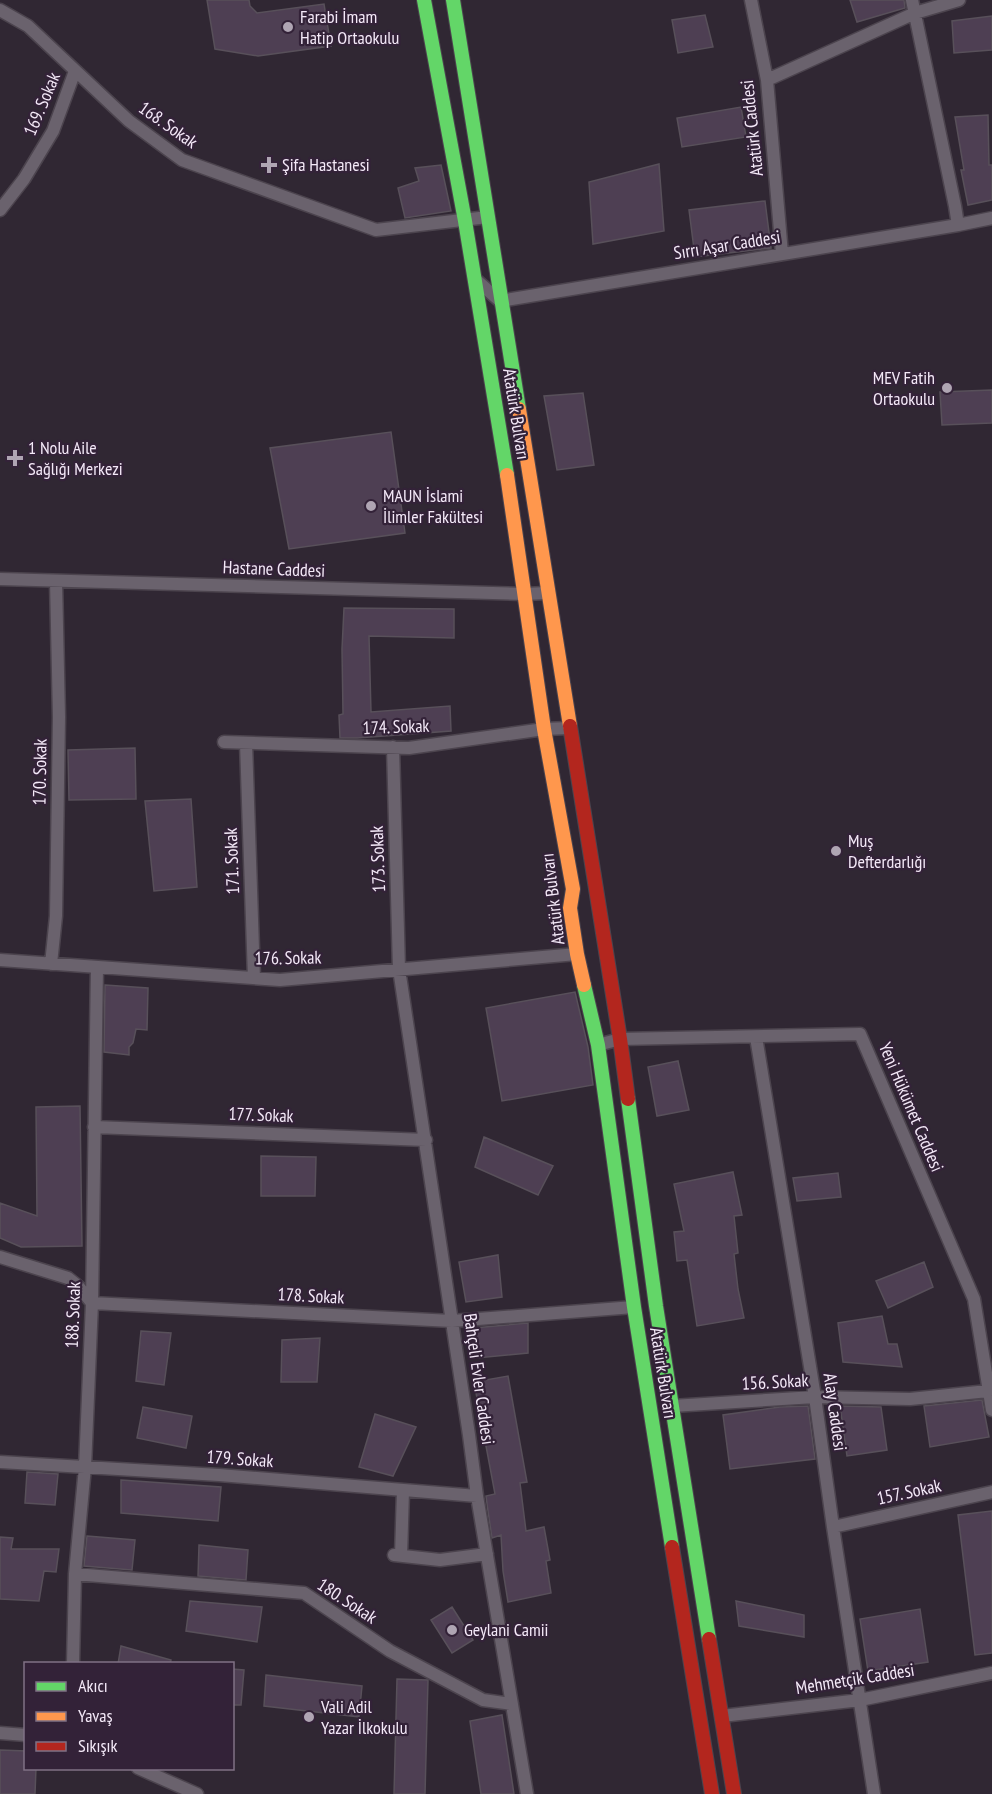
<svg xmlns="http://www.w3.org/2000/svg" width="992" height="1794" font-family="'PT Sans Narrow',sans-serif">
	<rect width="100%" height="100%" fill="#302733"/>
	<path fill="#4e3f53" stroke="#58505a" stroke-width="1.5" d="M 207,0 L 249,0 L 250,6 L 257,13 L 324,4 L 331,46 L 258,56 L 215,49 Z
		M 850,0 L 904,0 L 905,8 L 857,22 Z
		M 705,15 L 713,47 L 678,53 L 672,20 Z
		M 992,16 L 992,50 L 954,53 L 952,21 Z
		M 741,107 L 746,137 L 682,147 L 677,118 Z
		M 988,115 L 989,165 L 992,165 L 992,200 L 968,205 L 961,170 L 964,170 L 955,117 Z
		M 659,164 L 664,231 L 593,244 L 589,182 Z
		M 441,165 L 451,211 L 405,218 L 398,188 L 419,181 L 415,168 Z
		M 765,201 L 771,248 L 695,257 L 689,210 Z
		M 992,390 L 992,423 L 942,425 L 940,392 Z
		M 583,393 L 594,465 L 557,470 L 544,396 Z
		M 391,432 L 405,533 L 289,549 L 270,448 Z
		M 344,608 L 454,609 L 454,638 L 369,636 L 371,712 L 450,706 L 451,731 L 357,738 L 340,738 L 339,715 L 343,714 L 342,649 Z
		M 135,748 L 136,799 L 69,800 L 68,750 Z
		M 191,799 L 197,887 L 154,891 L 145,801 Z
		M 105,985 L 148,988 L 147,1030 L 136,1029 L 133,1043 L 129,1047 L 129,1055 L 104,1052 Z
		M 575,992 L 588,1047 L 593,1085 L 502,1101 L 486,1008 Z
		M 678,1061 L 689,1110 L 657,1116 L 648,1067 Z
		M 80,1106 L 82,1246 L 21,1247 L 0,1238 L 0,1203 L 37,1216 L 36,1107 Z
		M 484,1137 L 553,1166 L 538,1195 L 475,1167 Z
		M 261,1156 L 316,1157 L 315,1196 L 261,1196 Z
		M 733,1172 L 742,1215 L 734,1216 L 738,1253 L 734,1254 L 738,1289 L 744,1318 L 697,1326 L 687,1260 L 677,1261 L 674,1232 L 684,1231 L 674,1184 Z
		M 838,1173 L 841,1197 L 797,1201 L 793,1178 Z
		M 498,1255 L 502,1297 L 466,1302 L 459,1262 Z
		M 924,1262 L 933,1287 L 888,1308 L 876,1281 Z
		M 882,1316 L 888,1344 L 897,1344 L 902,1367 L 843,1362 L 838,1323 Z
		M 528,1323 L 528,1353 L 477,1358 L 474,1328 Z
		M 141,1331 L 171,1333 L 164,1385 L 136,1381 Z
		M 320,1338 L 317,1382 L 281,1382 L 282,1340 Z
		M 508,1376 L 527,1482 L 520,1483 L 526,1531 L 544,1527 L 550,1560 L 546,1561 L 551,1593 L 508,1602 L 503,1571 L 501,1535 L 492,1538 L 488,1511 L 486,1496 L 495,1494 L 474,1382 Z
		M 982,1400 L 989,1437 L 930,1447 L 924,1406 Z
		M 808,1406 L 815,1459 L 730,1469 L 723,1415 L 780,1407 Z
		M 840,1406 L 881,1407 L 887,1450 L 847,1456 Z
		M 143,1407 L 192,1416 L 186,1448 L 137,1438 Z
		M 375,1414 L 416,1427 L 393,1476 L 359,1467 Z
		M 27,1472 L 58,1474 L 55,1505 L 25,1503 Z
		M 121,1480 L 221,1487 L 218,1521 L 121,1513 Z
		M 992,1511 L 992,1653 L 975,1655 L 958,1515 Z
		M 87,1536 L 135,1540 L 132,1570 L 84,1566 Z
		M 0,1537 L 13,1538 L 11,1549 L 59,1549 L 56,1572 L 44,1571 L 39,1601 L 0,1599 Z
		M 199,1545 L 248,1550 L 246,1580 L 198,1576 Z
		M 190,1601 L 262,1607 L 257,1642 L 186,1631 Z
		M 736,1601 L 804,1615 L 804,1637 L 739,1626 Z
		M 452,1607 L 473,1640 L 452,1653 L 431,1620 Z
		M 920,1609 L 928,1662 L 868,1671 L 860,1619 Z
		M 121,1646 L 171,1660 L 170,1664 L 118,1664 Z
		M 232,1669 L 244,1670 L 241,1705 L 232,1705 Z
		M 266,1675 L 362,1686 L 359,1717 L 264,1706 Z
		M 397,1679 L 428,1680 L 425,1794 L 394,1794 Z
		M 502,1715 L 514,1794 L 481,1794 L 470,1721 Z
		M 0,1750 L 26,1751 L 26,1768 L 36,1768 L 35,1794 L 0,1794 Z"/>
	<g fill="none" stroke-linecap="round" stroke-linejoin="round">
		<defs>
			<path id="street" d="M 751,0 L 767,80 L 782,254
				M 912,0 L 955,206 L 958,225
				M 0,10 L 28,26 L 129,121 L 182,160 L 376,230 L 488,217
				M 767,80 L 915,13 L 959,0
				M 0,210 L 24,179 L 53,131 L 75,71
				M 475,279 L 500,301 L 958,225 L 992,218
				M 0,579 L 524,594 L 547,593
				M 224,742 L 409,748 L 544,729 L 569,728
				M 246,743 L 254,978
				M 393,747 L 399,969 L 469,1435 L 477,1496 L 527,1794
				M 0,960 L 280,980 L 577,954
				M 51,964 L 56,916 L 59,717 L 56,581
				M 756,1037 L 815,1397 L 833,1527 L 874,1794
				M 598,1045 L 620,1039 L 860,1034 L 974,1299 L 992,1410
				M 94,1127 L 426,1140
				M 0,1257 L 68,1278 L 78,1286 L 92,1303 L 452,1321 L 634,1307
				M 672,1406 L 815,1397 L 910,1399 L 988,1391
				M 0,1462 L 219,1475 L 477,1496
				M 833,1527 L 992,1492
				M 394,1555 L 440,1560 L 487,1554
				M 401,1556 L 403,1491
				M 75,1574 L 304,1593 L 390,1651 L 483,1700 L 512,1704
				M 73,1664 L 75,1574 L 85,1467 L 92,1303 L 97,967
				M 722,1716 L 860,1700 L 992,1673
				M 0,1733 L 26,1735
				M 138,1768 L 197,1794"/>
			<path id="fast" d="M 424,0 L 465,221 L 507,475
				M 453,0 L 519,409
				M 584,985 L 598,1045 L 634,1307 L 672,1547
				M 628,1099 L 656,1306 L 709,1639"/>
			<path id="slow" d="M 519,409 L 570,726
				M 507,475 L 544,729 L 573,889 L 570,908 L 577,954 L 584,985"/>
			<path id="jam" d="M 570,726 L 620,1039 L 628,1099
				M 672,1547 L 712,1794
				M 709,1639 L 734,1794"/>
		</defs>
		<use href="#street" stroke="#4c444e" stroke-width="15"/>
		<use href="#fast" stroke="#4c444e" stroke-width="16"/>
		<use href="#slow" stroke="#4c444e" stroke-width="16"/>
		<use href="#jam" stroke="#4c444e" stroke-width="16"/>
		<use href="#street" stroke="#6a626d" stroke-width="12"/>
		<use href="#fast" stroke="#63d668" stroke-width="14"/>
		<use href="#slow" stroke="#ff974d" stroke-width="14"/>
		<use href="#jam" stroke="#b3261e" stroke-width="14"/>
	</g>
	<g fill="#afa5b3" stroke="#332238" stroke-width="2">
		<circle cx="288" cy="27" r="6"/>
		<path d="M266 156h6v6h6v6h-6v6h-6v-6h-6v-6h6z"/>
		<circle cx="947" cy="388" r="6"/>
		<path d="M12 449h6v6h6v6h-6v6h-6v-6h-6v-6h6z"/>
		<circle cx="371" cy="506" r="6"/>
		<circle cx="836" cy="851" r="6"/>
		<circle cx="452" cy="1630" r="6"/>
		<circle cx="309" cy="1717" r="6"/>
	</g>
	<g text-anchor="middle" stroke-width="4.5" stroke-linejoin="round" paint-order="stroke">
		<g font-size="18" fill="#f4e9f8" stroke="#332238" text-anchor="start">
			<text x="300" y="23">Farabi İmam<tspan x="300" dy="21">Hatip Ortaokulu</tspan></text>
			<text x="282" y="171">Şifa Hastanesi</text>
			<text x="935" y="384" text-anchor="end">MEV Fatih<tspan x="935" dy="21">Ortaokulu</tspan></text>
			<text x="28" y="454">1 Nolu Aile<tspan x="28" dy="21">Sağlığı Merkezi</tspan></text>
			<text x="383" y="502">MAUN İslami<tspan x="383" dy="21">İlimler Fakültesi</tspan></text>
			<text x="848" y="847">Muş<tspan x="848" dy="21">Defterdarlığı</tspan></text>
			<text x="464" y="1636">Geylani Camii</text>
			<text x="321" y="1713">Vali Adil<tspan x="321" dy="21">Yazar İlkokulu</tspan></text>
		</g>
		<g font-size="18" fill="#f4e9f8" stroke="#332238">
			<text transform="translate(42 104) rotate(-67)" y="6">169. Sokak</text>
			<text transform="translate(168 125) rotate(35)" y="6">168. Sokak</text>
			<text transform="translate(752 128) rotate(-96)" y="6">Atatürk Caddesi</text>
			<text transform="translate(727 245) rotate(-9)" y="6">Sırrı Aşar Caddesi</text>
			<text transform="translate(516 414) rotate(81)" y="6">Atatürk Bulvarı</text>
			<text transform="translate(274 569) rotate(2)" y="6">Hastane Caddesi</text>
			<text transform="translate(396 727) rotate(-2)" y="6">174. Sokak</text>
			<text transform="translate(40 772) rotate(-89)" y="6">170. Sokak</text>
			<text transform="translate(378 859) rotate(-92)" y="6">173. Sokak</text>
			<text transform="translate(232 861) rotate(-92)" y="6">171. Sokak</text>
			<text transform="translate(553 899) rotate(-97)" y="6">Atatürk Bulvarı</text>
			<text transform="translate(288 958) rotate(-1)" y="6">176. Sokak</text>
			<text transform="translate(911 1107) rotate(67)" y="6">Yeni Hükümet Caddesi</text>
			<text transform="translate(261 1115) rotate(2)" y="6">177. Sokak</text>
			<text transform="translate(311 1296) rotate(3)" y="6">178. Sokak</text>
			<text transform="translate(73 1315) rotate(-88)" y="6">188. Sokak</text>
			<text transform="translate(663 1373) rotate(81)" y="6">Atatürk Bulvarı</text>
			<text transform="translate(479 1379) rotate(82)" y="6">Bahçeli Evler Caddesi</text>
			<text transform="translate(775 1382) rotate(-3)" y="6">156. Sokak</text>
			<text transform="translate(835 1412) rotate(82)" y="6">Alay Caddesi</text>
			<text transform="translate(240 1459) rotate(4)" y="6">179. Sokak</text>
			<text transform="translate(909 1492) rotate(-12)" y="6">157. Sokak</text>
			<text transform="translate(347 1601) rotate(33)" y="6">180. Sokak</text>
			<text transform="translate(855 1679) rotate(-9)" y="6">Mehmetçik Caddesi</text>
		</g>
	</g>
	<rect x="24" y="1662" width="210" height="108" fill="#332238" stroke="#807285" stroke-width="1.5"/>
	<rect x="36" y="1682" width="30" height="9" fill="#63d668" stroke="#807285" stroke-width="1.5"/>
	<text x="78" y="1692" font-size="18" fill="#f4e9f8">Akıcı</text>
	<rect x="36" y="1712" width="30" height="9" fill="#ff974d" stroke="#807285" stroke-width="1.5"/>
	<text x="78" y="1722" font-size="18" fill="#f4e9f8">Yavaş</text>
	<rect x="36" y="1742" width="30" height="9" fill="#b3261e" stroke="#807285" stroke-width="1.5"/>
	<text x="78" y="1752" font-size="18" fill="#f4e9f8">Sıkışık</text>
</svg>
